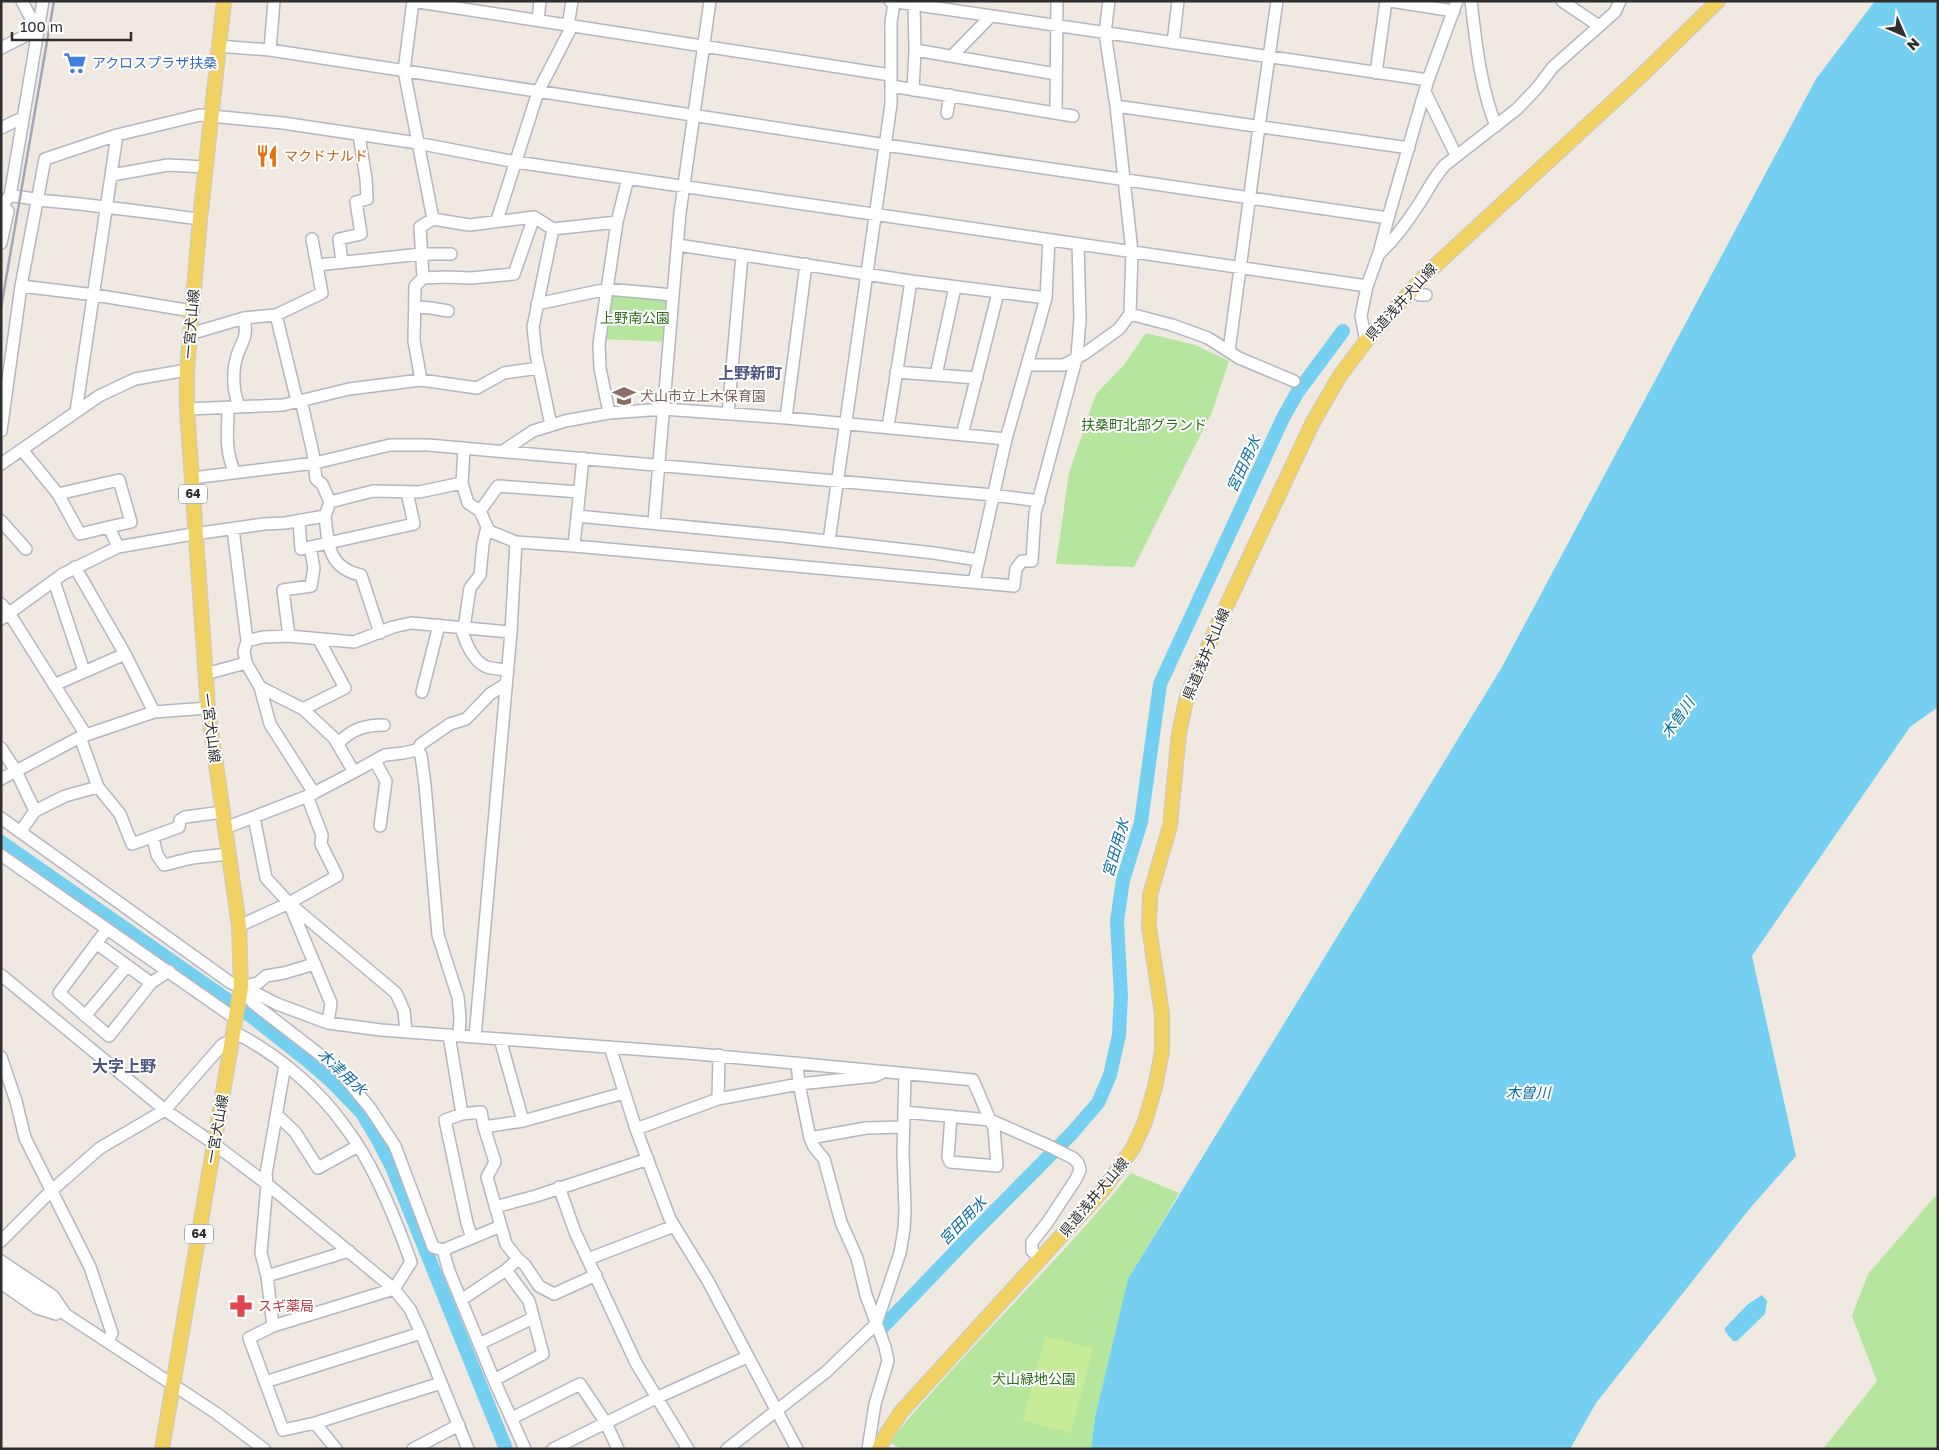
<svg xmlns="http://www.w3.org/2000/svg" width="1939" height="1450" font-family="'Golos Text','Noto Sans JP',sans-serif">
	<rect width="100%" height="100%" fill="#efe9e1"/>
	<path fill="#b6e59e" d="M 612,293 L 668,299 L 667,342 L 601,339 Z
		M 1146,333 L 1195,345 L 1229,361 L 1212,412 L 1134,567 L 1056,564 L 1069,473 L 1096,394 L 1124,365 Z
		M 1131,1173 L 1179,1193 L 1128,1280 L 1095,1417 L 1091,1449 L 901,1449 L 889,1442 C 966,1349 1054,1266 1131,1173 Z
		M 1938,1193 L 1938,1449 L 1823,1449 L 1877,1381 L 1852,1316 L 1868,1274 Z"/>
	<path fill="#c9ec9a" d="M 1045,1336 L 1093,1348 L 1071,1433 L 1023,1421 Z"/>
	<path fill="#75cff0" d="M 1875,1 L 1938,1 L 1938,707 L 1910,727 L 1752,956 L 1796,1156 L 1751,1207 L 1596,1403 L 1570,1449 L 1091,1449 L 1095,1417 L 1128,1279 L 1502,667 L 1816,79 Z
		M 1762,1295 L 1767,1301 L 1765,1314 L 1737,1341 L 1733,1341 L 1725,1331 L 1725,1328 L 1748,1304 Z"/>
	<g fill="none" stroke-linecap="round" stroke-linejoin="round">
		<path stroke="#75cff0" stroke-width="14" d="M 1,842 L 255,1019 L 308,1061 L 331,1081 L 362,1113 L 378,1140 L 392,1167 L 506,1449
			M 881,1329 L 972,1234 L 1072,1133 L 1098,1103 L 1110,1075 L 1119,1035 L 1121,996 L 1117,921 L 1123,880 L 1141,822 L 1160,684 L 1283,418 L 1297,393 L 1343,331"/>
		<defs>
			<path id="minor" d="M 22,1 L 37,30
				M 412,1 L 890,75
				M 413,1 L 404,71 L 433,219
				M 890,1 L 1428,80
				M 1390,1 L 1454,11
				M 1471,1 C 1476,43 1480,86 1496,126
				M 1562,1 L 1599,26
				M 538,20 L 540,1
				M 568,26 L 572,1
				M 1173,43 L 1178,1
				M 218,46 L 270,50 L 886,145 L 1388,218
				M 1,48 L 37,30
				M 270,50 L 274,1
				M 915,50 L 1056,74
				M 952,56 L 990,17
				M 1376,73 L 1386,1
				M 891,86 L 1073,116
				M 913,90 L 915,50 L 914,5
				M 1425,92 L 1456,155
				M 1116,106 L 1409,148
				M 1056,112 L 1057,1
				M 947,113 L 950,95
				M 1,128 L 22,118
				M 112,175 L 168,165 L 205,167
				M 10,196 C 23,196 35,200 48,201 C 99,205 149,213 200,219
				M 1,203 L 8,211 L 1,243
				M 1,206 L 10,196 L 43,1
				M 497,220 L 538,92 L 572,26
				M 678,245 L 911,281 L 1046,298
				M 1380,253 C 1395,239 1408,221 1419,204 C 1428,190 1434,177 1445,165 L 1517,109 L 1537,88 L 1553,67 L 1615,12 L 1620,1
				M 342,262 L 339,239 L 361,234 L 356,202 L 367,199 L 366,179 L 359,135
				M 317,265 L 421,254 L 451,254
				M 423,278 L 446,277 L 471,278 L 514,274 L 534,217
				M 21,286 L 95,295 L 192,311
				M 1412,289 L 1419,295 L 1426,295
				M 537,304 L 607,289 L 673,295
				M 415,307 L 431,308 L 448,311
				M 1130,314 L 1172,325 L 1208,338 L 1239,358 L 1294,381
				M 276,315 L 297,401
				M 190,334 L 244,318 L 276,315 L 322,293 L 312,239
				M 1366,341 L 1361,316 L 1367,286 L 1379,253 L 1388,218 L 1428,80 L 1457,1
				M 1229,351 L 1259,127 L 1277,1
				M 1027,365 L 1064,365 L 1084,354 L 1119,329 L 1130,314 L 1132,252 L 1116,106 L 1105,33 L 1109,1
				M 896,372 L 977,378
				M 936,375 L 955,287
				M 421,380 L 414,341 L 415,286 L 423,278 L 420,227 L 433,219 L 469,225 L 534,217 L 553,229 L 617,222
				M 301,400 L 313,453 L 316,479 L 322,484 L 330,502
				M 239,406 C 233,392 232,371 237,356 C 239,348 244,342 245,334 C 246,329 245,323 244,318
				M 228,407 C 228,432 224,449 235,473
				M 187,409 L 283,405 L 349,389 L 421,380 L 477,388 L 504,373 L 539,368
				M 76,412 L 117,135
				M 609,413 L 600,368 L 599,344 L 617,222 L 628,178
				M 728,414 L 742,255
				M 786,418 L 806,264
				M 551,425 L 536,354 L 533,327 L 553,229
				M 888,427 L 911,281
				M 1,431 L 21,286 L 45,159 L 117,135 L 200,115 L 283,123 L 417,143 L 516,162 L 1367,286
				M 962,435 L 998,293
				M 464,448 L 462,483 L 468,503 L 480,511 L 489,531 L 516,542 L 574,546 L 1014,586 L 1016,569 L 1022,561 L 1032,561 L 1035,513 L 1077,356 L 1080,319 L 1078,244
				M 23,451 L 58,494 L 80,534 L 109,527 L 118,547
				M 503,451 L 533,431 L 565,421 L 609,413 L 664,409 L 786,418 L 1006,439
				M 1,464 L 99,396 L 135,379 L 187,370
				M 192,478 L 315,463 L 390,445 L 428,445 L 993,495 L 1039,501
				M 58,494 L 119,480 L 131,522 L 109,527
				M 480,511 L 498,486 L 579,492
				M 325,516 C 328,544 328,568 361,575 L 380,633
				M 577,516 L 783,536 L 934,553 L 978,560
				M 1,521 L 26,549
				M 299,521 L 301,549 L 414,524 L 407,492
				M 654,522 L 680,213 L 710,1
				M 233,529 L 247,641
				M 829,541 L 891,104 L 891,23 L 894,2
				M 574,546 L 583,458
				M 75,567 L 125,654 L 154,712
				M 54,581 L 84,671
				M 974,582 L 1006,439 L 1046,298 L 1049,240
				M 1,604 L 9,613 L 86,735
				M 1,619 L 63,574 L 118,547 L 187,535 L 264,524 L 285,523 L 325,516 L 330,502 L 373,491 L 419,492 L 462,483
				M 461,628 C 465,641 473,662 487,667 C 493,669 501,669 507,670
				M 464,628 L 470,588 L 480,575 L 483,544 L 487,527
				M 289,636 L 283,590 L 311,586 L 314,568 L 310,547
				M 246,663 L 260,687 L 303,709 L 334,738 L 354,772 L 314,793 L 270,724 L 260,687
				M 205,674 L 246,663 L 244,651 L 247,641 L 263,637 L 289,636 L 354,642 L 393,627 L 411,623 L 511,632
				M 54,685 L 125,654
				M 422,692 L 439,625
				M 303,709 L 345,688 L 319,640
				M 338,744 C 351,729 365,725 384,725
				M 1,748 L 16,771 L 35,811 L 65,796 L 98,787 L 80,737
				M 417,750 L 421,755 L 425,785 L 438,935 L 458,997 L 460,1017 L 459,1036
				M 375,761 L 386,781 L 380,826
				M 354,772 L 385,755 L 403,753 L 417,750 L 421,744 L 450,724 L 466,719 L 490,694 L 506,684
				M 1,779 L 80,737 L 154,712 L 208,708
				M 98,787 L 120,814 L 132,844 L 179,827 L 180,820 L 185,817 L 223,812
				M 254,817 L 266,878 L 289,903 L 331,1003 L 328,1023
				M 1,818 L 231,983 L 256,993 L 277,1004 L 328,1023 L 381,1030 L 687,1053 L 973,1080 L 990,1120 L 1047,1145 L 1073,1158 L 1078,1163 L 1080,1170 L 1076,1179 L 1047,1223 L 1032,1242 L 1032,1251 L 1041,1259
				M 225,828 L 313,794
				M 20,832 L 35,811
				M 153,838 L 157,855 L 164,865 L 192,858 L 229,854
				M 1,855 L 236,1019
				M 290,904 L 396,993 L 404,1011 L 406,1032
				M 239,926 L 289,903 L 337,876 L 321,844 L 322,835 L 307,796
				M 107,929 L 59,993 L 109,1036 L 151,983
				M 96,943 L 151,983 L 169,971
				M 1,975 L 165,1110 L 210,1141 L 267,1184 L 394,1289 L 410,1309 L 421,1333 L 468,1449
				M 241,987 L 258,983 L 266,976 L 284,973 L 314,964
				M 242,988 L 253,1003 L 337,1068 L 370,1108 L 395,1146 L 433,1247 L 443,1250 L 449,1271 L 494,1380 L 525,1449
				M 85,1016 L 127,966
				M 234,1032 C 277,1054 318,1088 346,1128 C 373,1163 396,1220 411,1262 L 394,1289 L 273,1326 L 249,1338 L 283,1430 L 315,1423 L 441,1383
				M 449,1035 L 462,1114
				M 475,1037 L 511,632 L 516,542
				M 500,1039 L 523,1121
				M 610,1047 L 636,1129 L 670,1219 L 708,1281 L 797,1449
				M 1,1057 L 16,1101 L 25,1138 L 90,1267 L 112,1333 L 108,1342
				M 797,1063 L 799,1084 L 810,1138 L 814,1147 L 824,1159 L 841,1222 L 857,1258 L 866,1295 L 885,1347 L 888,1361 L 875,1404 L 868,1449
				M 718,1099 L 719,1055
				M 904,1112 L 990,1120 L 994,1128 L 997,1166 L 950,1162 L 948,1157 L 951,1116
				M 277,1115 L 295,1132 L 318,1168 L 358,1146
				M 484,1127 L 523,1121 L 624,1093
				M 636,1129 L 718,1099 L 799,1084 L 875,1076 L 883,1072
				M 810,1138 L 866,1128 L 904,1127
				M 559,1187 L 575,1232 L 636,1363 L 688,1449
				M 495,1207 L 536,1196 L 648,1159
				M 1,1241 L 51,1191 L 100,1148 L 165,1110 L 222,1045 L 225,1043 L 232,1044
				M 443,1250 L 501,1226
				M 518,1259 L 525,1265 L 539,1286 L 554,1294 L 596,1275
				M 588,1259 L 674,1226
				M 1,1261 L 53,1296 L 64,1312
				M 1,1272 L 216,1413 L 264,1449
				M 267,1276 L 349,1251
				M 1,1283 L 37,1308 L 56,1314
				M 461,1300 L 506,1270 L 518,1259 L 506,1244 L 487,1177 L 495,1162 L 484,1127 L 481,1112 L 462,1114 L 445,1120 L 467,1223 L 472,1238
				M 273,1326 L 267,1276 L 261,1253 L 267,1184 L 266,1174 L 285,1065
				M 479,1344 L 533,1318
				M 494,1380 L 543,1354 L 529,1301 L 506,1270
				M 265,1382 L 421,1333
				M 512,1418 L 580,1384 L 606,1423 L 618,1449
				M 315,1423 L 336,1449
				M 413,1449 L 459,1425
				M 553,1449 L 656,1398 L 747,1357
				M 727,1449 L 826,1372 L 876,1324 L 900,1253 L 904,1229 L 905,1210 L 903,1153 L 905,1074"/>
			<path id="major" d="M 162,1449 L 241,987 L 239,926 L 208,708 L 187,409 L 187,370 L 200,219 L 224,1
				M 879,1449 L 887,1433 L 901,1412 L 1103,1190 L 1133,1148 L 1145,1122 L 1155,1087 L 1162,1052 L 1162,1014 L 1149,927 L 1150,895 L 1170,826 L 1179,733 L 1187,696 L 1217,626 L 1312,424 L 1339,377 L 1366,341 L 1425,275 L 1642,75 L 1718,1"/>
		</defs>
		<use href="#minor" stroke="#b4b7c1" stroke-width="14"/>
		<use href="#major" stroke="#c9c9c9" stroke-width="16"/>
		<use href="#minor" stroke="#fff" stroke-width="11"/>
		<use href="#major" stroke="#f2d163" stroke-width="14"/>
		<path stroke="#a3a6b8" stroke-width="2.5" d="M 1,308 L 54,1"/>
	</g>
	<defs>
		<symbol id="supermarket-bare" viewBox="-9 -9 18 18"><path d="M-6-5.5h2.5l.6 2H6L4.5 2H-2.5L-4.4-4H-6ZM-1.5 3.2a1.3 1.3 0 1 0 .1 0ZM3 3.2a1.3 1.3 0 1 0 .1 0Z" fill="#3f7fe0" stroke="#fff" stroke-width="2.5" paint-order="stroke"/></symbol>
		<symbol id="restaurant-bare" viewBox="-9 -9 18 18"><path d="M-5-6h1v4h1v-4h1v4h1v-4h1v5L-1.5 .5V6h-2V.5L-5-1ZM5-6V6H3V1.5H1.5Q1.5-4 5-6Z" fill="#e8710a" stroke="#fff" stroke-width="2.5" paint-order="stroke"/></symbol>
		<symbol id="school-bare" viewBox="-9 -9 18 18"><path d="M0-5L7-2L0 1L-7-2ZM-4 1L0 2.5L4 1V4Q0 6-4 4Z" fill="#8d6e63" stroke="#fff" stroke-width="2.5" paint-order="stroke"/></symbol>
		<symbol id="pharmacy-bare" viewBox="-9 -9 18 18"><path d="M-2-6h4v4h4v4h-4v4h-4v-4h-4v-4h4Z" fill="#e0444e" stroke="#fff" stroke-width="2.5" paint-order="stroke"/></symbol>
	</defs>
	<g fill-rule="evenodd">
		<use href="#supermarket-bare" x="59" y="47" width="32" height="32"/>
		<use href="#restaurant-bare" x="251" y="140" width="32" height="32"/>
		<use href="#school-bare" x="608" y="380" width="32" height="32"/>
		<use href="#pharmacy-bare" x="225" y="1290" width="32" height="32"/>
	</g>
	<g text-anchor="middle" stroke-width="4" stroke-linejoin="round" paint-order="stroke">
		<g fill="#fff" stroke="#6d6d6d" stroke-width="1">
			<rect x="179" y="484.5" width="28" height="19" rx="4"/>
			<rect x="185" y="1224.5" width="28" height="19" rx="4"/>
		</g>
		<g font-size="12" font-weight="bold" fill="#2e2e2e">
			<text x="193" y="498">64</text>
			<text x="199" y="1238">64</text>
		</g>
		<g font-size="14" fill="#366cbe" stroke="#fff" text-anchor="start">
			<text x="92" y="68">アクロスプラザ扶桑</text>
		</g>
		<g font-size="14" fill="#c56008" stroke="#fff" text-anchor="start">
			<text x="284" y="161">マクドナルド</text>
		</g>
		<g font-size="14" fill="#2e2e2e" stroke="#fff">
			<text transform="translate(1401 302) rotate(-48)" y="5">県道浅井犬山線</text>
			<text transform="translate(191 324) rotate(-85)" y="5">一宮犬山線</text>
			<text transform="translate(1206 654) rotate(-67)" y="5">県道浅井犬山線</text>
			<text transform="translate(211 728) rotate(83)" y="5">一宮犬山線</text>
			<text transform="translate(217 1129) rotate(-80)" y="5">一宮犬山線</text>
			<text transform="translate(1094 1197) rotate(-50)" y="5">県道浅井犬山線</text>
		</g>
		<g font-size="14" fill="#2c6e1b" stroke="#fff">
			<text x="635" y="323">上野南公園</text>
			<text x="1144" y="430">扶桑町北部グランド</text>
			<text x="1034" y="1384">犬山緑地公園</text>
		</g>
		<g font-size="14" fill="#785e54" stroke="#fff" text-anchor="start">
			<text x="640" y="401">犬山市立上木保育園</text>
		</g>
		<g font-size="14" fill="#be3a42" stroke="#fff" text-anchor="start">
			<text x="258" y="1311">スギ薬局</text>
		</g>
		<g font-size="15" font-style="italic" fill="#0d6fa3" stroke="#fff">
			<text transform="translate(1244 464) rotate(-65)" y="5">宮田用水</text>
			<text transform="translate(1678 718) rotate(-55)" y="5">木曽川</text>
			<text transform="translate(1116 848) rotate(-74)" y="5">宮田用水</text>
			<text transform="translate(342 1072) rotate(43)" y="5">木津用水</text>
			<text x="1528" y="1098">木曽川</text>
			<text transform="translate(963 1221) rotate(-46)" y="5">宮田用水</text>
		</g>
		<g font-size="16" font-weight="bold" fill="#4d5680" stroke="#fff">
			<text x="750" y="379">上野新町</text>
			<text x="124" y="1072">大字上野</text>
		</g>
	</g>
	<rect width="1939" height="1450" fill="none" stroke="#2e2e2e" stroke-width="5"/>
	<g transform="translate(1904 35) rotate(135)" stroke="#ffffff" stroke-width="4" paint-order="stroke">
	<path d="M0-4L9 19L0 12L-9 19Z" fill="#2e2e2e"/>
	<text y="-8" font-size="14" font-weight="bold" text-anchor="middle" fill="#2e2e2e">N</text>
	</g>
	<path d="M12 32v8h119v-8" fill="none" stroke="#2e2e2e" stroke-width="2.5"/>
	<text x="20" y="32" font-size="15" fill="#2e2e2e" stroke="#ffffff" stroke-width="4" paint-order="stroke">100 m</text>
</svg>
